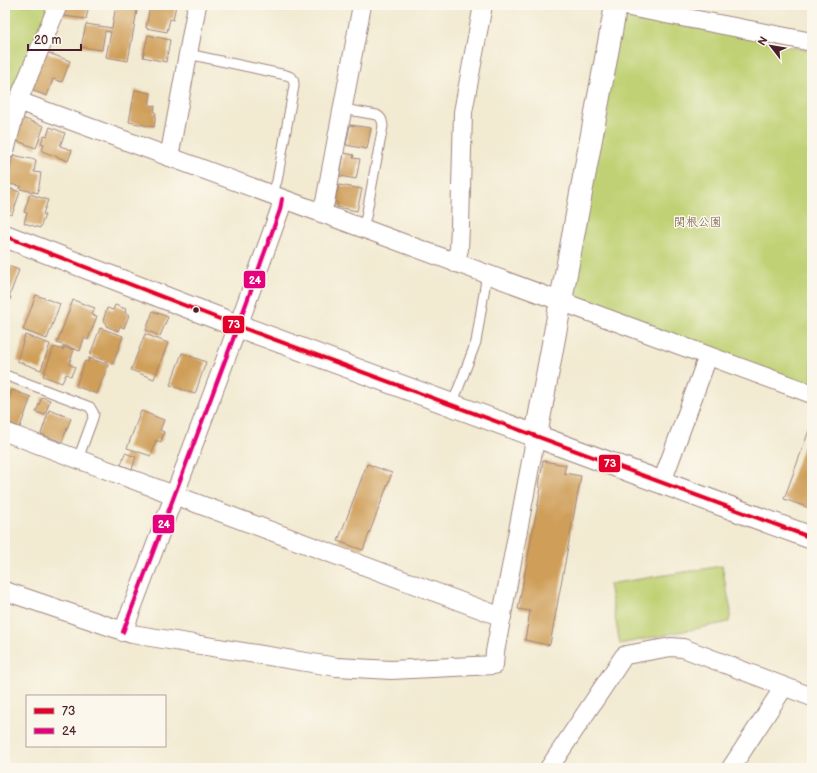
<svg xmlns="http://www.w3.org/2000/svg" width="817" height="773" font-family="'Balsamiq Sans','Klee One',sans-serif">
	<rect width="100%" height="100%" fill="#fbf7ec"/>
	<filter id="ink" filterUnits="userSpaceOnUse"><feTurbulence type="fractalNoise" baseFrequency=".025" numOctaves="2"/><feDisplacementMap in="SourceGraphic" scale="8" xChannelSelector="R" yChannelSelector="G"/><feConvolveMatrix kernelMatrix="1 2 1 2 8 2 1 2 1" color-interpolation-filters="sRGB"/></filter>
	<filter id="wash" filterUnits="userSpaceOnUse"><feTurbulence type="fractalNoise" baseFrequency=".012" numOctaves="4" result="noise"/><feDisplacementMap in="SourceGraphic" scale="16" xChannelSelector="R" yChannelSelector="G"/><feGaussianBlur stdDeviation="0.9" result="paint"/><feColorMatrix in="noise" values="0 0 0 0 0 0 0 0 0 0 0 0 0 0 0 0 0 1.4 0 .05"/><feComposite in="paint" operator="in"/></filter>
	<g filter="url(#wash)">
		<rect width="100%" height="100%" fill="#f2ead1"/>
		<path fill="#c0d174" stroke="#857850" d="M 5,5 L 49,5 L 5,110 Z
			M 629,14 L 812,51 L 812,386 L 574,300 L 569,292 L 619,19 Z
			M 722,566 L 731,611 L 729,622 L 620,644 L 609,584 Z"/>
		<g id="blocks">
			<path fill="#cf9e58" d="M 66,5 L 89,5 L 86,19 L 64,16 Z
				M 116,5 L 138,5 L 128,61 L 106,57 L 111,32 L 105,31 L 102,50 L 81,47 L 86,24 L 112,28 Z
				M 150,5 L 176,5 L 173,20 L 170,19 L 167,32 L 146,28 Z
				M 148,35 L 170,40 L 166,62 L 143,57 Z
				M 43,51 L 70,61 L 62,82 L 53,79 L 47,96 L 28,89 Z
				M 135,90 L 151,93 L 149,105 L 155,106 L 154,112 L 156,113 L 154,127 L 129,122 Z
				M 22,118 L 44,126 L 36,148 L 14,140 Z
				M 350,125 L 371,128 L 367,149 L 346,145 Z
				M 50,127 L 65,133 L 60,146 L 72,150 L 68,161 L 42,151 L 44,144 L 41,143 L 44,135 L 47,136 Z
				M 344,153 L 354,155 L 353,158 L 360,159 L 356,179 L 340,176 Z
				M 13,155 L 36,160 L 34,172 L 41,173 L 38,193 L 20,189 L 21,186 L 7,184 Z
				M 339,185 L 362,189 L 357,211 L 337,207 L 338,203 L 335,202 Z
				M 5,187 L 20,192 L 12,215 L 5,213 Z
				M 30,194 L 48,200 L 43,214 L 45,215 L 40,228 L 24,223 L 27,213 L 24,212 Z
				M 5,265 L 19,270 L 9,297 L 11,297 L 5,312 Z
				M 36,295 L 60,304 L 47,339 L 23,330 Z
				M 73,300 L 95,308 L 92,315 L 97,316 L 88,340 L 84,338 L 80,351 L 57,343 Z
				M 115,305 L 126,309 L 125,313 L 129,315 L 124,328 L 120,326 L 118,331 L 106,326 L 107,323 L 103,321 L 107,308 L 113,310 Z
				M 153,311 L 168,317 L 160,336 L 146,330 Z
				M 100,328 L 123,336 L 113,364 L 90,355 Z
				M 145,334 L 168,343 L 154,379 L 131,370 Z
				M 25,335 L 50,344 L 41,370 L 17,361 Z
				M 54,347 L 63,350 L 63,347 L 74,350 L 69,364 L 75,367 L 71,376 L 66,374 L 62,383 L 43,376 Z
				M 182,353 L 206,362 L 195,394 L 170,385 Z
				M 89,358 L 108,365 L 97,394 L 76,386 L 85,361 L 88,362 Z
				M 12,390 L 31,397 L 20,427 L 5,421 L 5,410 Z
				M 42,397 L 50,400 L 45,415 L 36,412 Z
				M 49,410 L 71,418 L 62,442 L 41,434 Z
				M 141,411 L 164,420 L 160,430 L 164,432 L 161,442 L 156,440 L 151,456 L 127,448 Z
				M 812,422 L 812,509 L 784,499 Z
				M 125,453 L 136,457 L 132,469 L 121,465 Z
				M 543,461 L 566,465 L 564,473 L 581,476 L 550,644 L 547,645 L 525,640 L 530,611 L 518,609 L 541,488 L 539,486 Z
				M 367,464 L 392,473 L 363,550 L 338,541 Z"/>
		</g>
	</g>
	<g filter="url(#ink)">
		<use href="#blocks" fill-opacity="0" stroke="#9e847e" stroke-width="1"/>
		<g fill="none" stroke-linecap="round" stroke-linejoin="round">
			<defs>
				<path id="lane" d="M 188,54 L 286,75 C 293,77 294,79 294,86 L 277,181 L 272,195
					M 343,109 L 377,115 C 382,118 382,120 383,126 L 366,217 L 362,228
					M 5,375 L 90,407 L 94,414 L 93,418 L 78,459
					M 452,405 L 476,342 L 486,280 L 488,275"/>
				<path id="street" d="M 619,5 L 812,42
					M 18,101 L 812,394
					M 5,151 L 18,101 L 58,5
					M 168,157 L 171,147 L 197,5
					M 321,213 L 325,202 L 362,5
					M 455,263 L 459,249 L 460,226 L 463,112 L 483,5
					M 5,432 L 502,617
					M 662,482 L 708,356
					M 5,591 L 132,634 L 337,667 L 391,670 L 494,665 L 495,652 L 536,435
					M 123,632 L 238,326 L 280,210 L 282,199
					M 549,768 L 624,656 L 626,655 L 671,647 L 683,648 L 812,697
					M 731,768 L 784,687"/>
				<path id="secondary" d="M 5,236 L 238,326 L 812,538
					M 536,435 L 616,5"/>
			</defs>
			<use href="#lane" stroke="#9e847e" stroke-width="11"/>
			<use href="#street" stroke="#9e847e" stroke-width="20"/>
			<use href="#secondary" stroke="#9e847e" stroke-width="24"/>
			<use href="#lane" stroke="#fff" stroke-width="9"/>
			<use href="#street" stroke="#fff" stroke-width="18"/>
			<use href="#secondary" stroke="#fff" stroke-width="22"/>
			<defs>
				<path id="bus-1" d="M 5,236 L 238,326 L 812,538"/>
				<path id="bus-2" d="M 123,632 L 238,326 L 280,210 L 282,199"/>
			</defs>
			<use href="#bus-1" stroke="#fbf7ec" stroke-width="7"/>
			<use href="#bus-2" stroke="#fbf7ec" stroke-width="7"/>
			<use href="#bus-1" stroke="#e4002b" stroke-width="4"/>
			<use href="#bus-2" stroke="#e5007d" stroke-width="4"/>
		</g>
	</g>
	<circle fill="#4a1f2b" stroke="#fbf7ec" stroke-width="1.5" cx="196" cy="310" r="3.5"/>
	<g text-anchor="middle" stroke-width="3" stroke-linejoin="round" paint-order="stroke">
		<g font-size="12" fill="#6d5441" stroke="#fbf7ec">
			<text x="698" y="226">関根公園</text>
		</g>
	</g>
	<g stroke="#fbf7ec" stroke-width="1.5">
		<rect x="243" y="270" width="23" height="19" rx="4" fill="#e5007d"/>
		<rect x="222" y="315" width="23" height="19" rx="4" fill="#e4002b"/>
		<rect x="598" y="454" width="23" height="19" rx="4" fill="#e4002b"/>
		<rect x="152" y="514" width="23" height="20" rx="4" fill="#e5007d"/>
	</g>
	<g font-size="11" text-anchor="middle" font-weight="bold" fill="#fff">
		<text x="255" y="284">24</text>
		<text x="234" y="328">73</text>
		<text x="610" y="467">73</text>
		<text x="164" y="528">24</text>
	</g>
	<rect width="817" height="773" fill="none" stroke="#fbf7ec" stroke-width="20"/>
	<rect x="26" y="695" width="140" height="52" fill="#fbf7ec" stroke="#b4a19f"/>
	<rect x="34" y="708" width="20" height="6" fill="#e4002b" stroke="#b4a19f"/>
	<text x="62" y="715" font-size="12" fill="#4a1f2b">73</text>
	<rect x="34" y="728" width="20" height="6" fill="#e5007d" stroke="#b4a19f"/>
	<text x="62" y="735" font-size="12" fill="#4a1f2b">24</text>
	<g transform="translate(771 46) rotate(301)" stroke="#fbf7ec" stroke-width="3" paint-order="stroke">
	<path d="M0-3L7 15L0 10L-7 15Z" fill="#4a1f2b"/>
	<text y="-6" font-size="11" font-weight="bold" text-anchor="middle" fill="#4a1f2b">N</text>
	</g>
	<path d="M28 44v6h53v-6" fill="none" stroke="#4a1f2b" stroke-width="2"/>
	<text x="34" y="44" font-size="12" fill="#4a1f2b" stroke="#fbf7ec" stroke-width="3" paint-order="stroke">20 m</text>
</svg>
